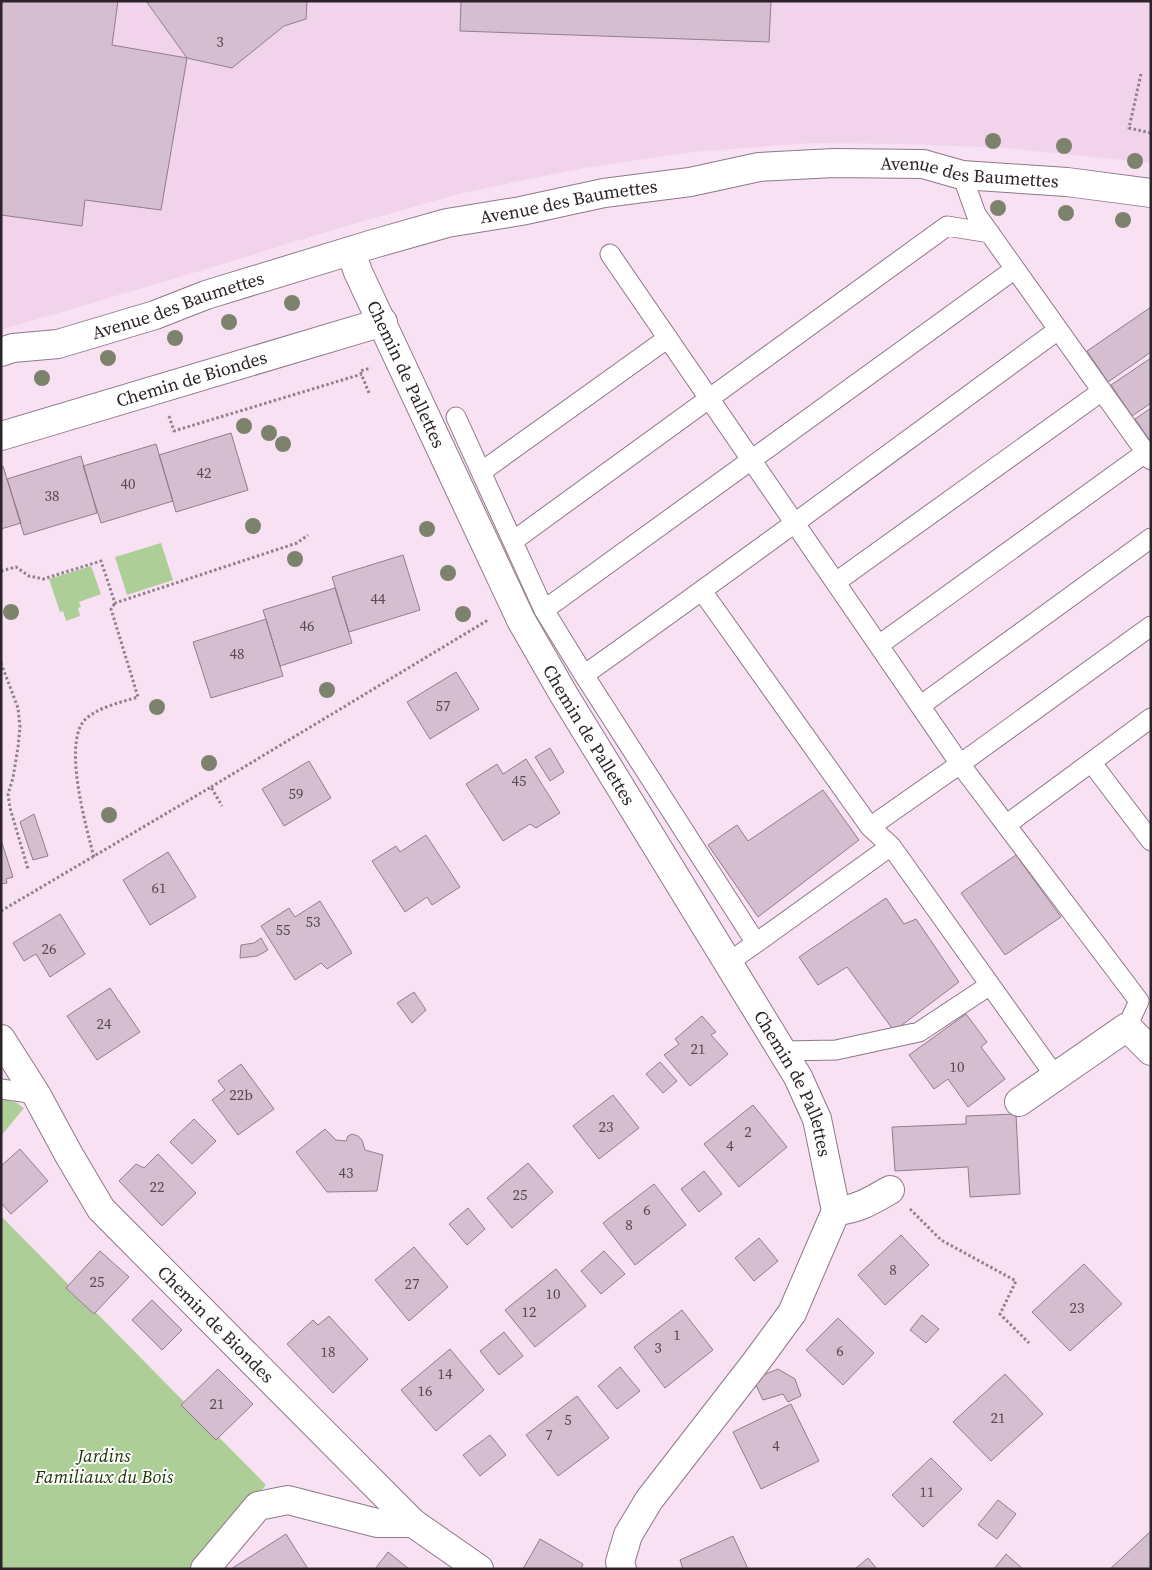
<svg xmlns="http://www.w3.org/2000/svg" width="1152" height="1570" font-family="'Source Serif 4',serif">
	<rect width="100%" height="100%" fill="#f8e1f3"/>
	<path fill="#f1d4ec" d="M 1,1 L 1151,1 L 1151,163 L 1006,148 L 904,144 L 812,143 L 692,152 L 584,168 L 462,193 L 339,228 L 213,267 L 1,330 Z"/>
	<path fill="#adcf97" d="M 161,543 L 173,580 L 127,595 L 115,557 Z
		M 91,566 L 101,594 L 79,602 L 81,607 L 78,608 L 80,616 L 66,621 L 63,611 L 60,612 L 49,579 Z
		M 1,1098 L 17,1103 L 24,1108 L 1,1136 Z
		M 1,1216 L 266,1485 L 193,1569 L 1,1569 Z"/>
	<path fill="#d4bed0" stroke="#917d8d" d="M 1,1 L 118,1 L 112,45 L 187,58 L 161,210 L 85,200 L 82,226 L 1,215 Z
		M 146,1 L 307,1 L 306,19 L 284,26 L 232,68 L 187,58 Z
		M 461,1 L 771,1 L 769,42 L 460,31 Z
		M 1151,307 L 1151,352 L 1108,382 L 1087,351 Z
		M 1151,358 L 1151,403 L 1132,416 L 1111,385 Z
		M 1151,408 L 1151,442 L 1135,419 Z
		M 231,433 L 248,490 L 176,512 L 159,455 Z
		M 156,444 L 173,501 L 101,523 L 83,466 Z
		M 81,456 L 97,513 L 24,535 L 7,479 Z
		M 3,466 L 21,523 L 1,529 L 1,467 Z
		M 403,555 L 420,610 L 349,632 L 332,577 Z
		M 335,588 L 352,643 L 280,666 L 263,610 Z
		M 266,619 L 283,676 L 211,698 L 193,642 Z
		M 456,672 L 479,709 L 430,739 L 407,702 Z
		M 550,748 L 564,772 L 550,781 L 535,757 Z
		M 526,759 L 560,813 L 536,828 L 530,824 L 503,841 L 466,784 L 497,764 L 503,774 Z
		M 309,761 L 331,798 L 284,826 L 262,789 Z
		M 823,790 L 859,840 L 758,917 L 708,845 L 737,825 L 748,841 Z
		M 34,814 L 48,856 L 33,860 L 20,822 Z
		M 426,835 L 460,887 L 432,905 L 427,897 L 405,912 L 372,861 L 396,846 L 400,852 Z
		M 1,840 L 13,877 L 6,879 L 7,883 L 1,884 Z
		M 168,852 L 196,897 L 150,925 L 123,880 Z
		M 1016,855 L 1061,917 L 1005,955 L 961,893 Z
		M 886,898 L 904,924 L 916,919 L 959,982 L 894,1031 L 847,967 L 818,985 L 799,957 Z
		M 320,901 L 352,953 L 327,969 L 321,963 L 295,980 L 261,926 L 289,908 L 295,917 Z
		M 60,914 L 85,954 L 50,977 L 36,954 L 24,961 L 13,943 Z
		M 261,938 L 268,950 L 257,956 L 240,958 L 241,945 L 254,943 Z
		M 110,988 L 140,1032 L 97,1060 L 67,1016 Z
		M 414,992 L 426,1010 L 412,1023 L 397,1003 Z
		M 966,1014 L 987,1042 L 981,1047 L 1005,1079 L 968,1107 L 948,1079 L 934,1089 L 909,1055 Z
		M 702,1016 L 716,1032 L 711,1035 L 728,1054 L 690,1086 L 664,1055 L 679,1044 L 675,1039 Z
		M 660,1062 L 677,1081 L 663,1093 L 646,1074 Z
		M 241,1064 L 274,1109 L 238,1135 L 212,1100 L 225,1090 L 218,1081 Z
		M 613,1095 L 639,1128 L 599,1159 L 573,1126 Z
		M 753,1105 L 787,1147 L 739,1187 L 704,1144 Z
		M 1016,1114 L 1020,1194 L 970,1197 L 968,1167 L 895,1171 L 892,1127 L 966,1124 L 966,1116 Z
		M 194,1119 L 216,1141 L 192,1164 L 170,1142 Z
		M 325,1129 L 336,1140 L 346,1141 L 348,1136 L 352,1134 L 358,1136 L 362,1140 L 365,1150 L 383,1155 L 377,1191 L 327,1192 L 296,1152 Z
		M 20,1149 L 48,1181 L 11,1214 L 1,1203 L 1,1166 Z
		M 158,1154 L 196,1193 L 162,1226 L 119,1181 L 136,1164 L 144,1168 Z
		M 528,1163 L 553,1192 L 512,1228 L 487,1198 Z
		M 704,1171 L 722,1194 L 699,1212 L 681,1189 Z
		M 654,1184 L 686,1225 L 635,1265 L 603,1223 Z
		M 468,1208 L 485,1229 L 467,1245 L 449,1224 Z
		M 901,1235 L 929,1265 L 885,1305 L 858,1275 Z
		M 759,1238 L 778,1261 L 754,1281 L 735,1258 Z
		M 414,1247 L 448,1287 L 409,1321 L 375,1280 Z
		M 100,1251 L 129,1277 L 94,1314 L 66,1288 Z
		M 604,1251 L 625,1274 L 601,1294 L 581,1271 Z
		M 1084,1264 L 1122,1304 L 1070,1351 L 1032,1312 Z
		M 556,1269 L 586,1306 L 535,1347 L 505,1310 Z
		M 152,1300 L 182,1330 L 162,1350 L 132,1320 Z
		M 682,1310 L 713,1350 L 665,1388 L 634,1347 Z
		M 922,1315 L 939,1329 L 926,1343 L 910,1330 Z
		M 329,1316 L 368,1359 L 333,1393 L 287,1344 L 313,1320 L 318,1325 Z
		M 838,1318 L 874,1353 L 843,1385 L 806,1350 Z
		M 504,1332 L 523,1356 L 499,1375 L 480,1351 Z
		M 450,1349 L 484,1390 L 436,1431 L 401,1390 Z
		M 620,1367 L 640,1391 L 617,1409 L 598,1386 Z
		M 218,1369 L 253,1404 L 216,1440 L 181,1405 Z
		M 778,1369 L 795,1379 L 801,1396 L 788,1402 L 783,1394 L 763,1400 L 753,1379 Z
		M 1005,1374 L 1043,1414 L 991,1461 L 953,1422 Z
		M 577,1396 L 609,1438 L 558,1476 L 526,1435 Z
		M 791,1404 L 819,1461 L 761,1489 L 733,1432 Z
		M 490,1435 L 506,1455 L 480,1476 L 463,1455 Z
		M 931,1458 L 962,1489 L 923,1527 L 892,1495 Z
		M 998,1500 L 1016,1514 L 997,1539 L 978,1525 Z
		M 1151,1531 L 1151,1569 L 1110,1569 Z
		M 286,1534 L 308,1569 L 231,1569 Z
		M 733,1536 L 748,1569 L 683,1569 L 680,1560 Z
		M 540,1539 L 583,1564 L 581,1569 L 523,1569 Z
		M 388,1552 L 409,1569 L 375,1569 Z
		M 1006,1554 L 1023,1569 L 994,1569 Z
		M 868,1558 L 877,1569 L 855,1569 Z"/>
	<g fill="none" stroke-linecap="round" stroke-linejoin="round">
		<defs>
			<path id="lane" d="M 962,175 L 976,214 L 1151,460
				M 610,254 L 960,764 L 1139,1001 L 1127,1027
				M 456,417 L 544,610 L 584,675 L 756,943 L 891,846 L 870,827
				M 481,472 L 668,338
				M 513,541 L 947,226 L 990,233
				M 836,582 L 1102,391
				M 702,591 L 870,827 L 960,764 L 1151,626
				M 544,610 L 1015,269
				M 879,645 L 1145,453
				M 584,675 C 744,562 900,445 1058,330
				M 920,706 L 1151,538
				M 1091,762 L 1151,841
				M 1006,825 L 1151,718
				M 891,846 L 1055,1076
				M 729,962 L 756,943
				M 783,1051 L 836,1050 L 919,1032 L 990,985
				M 1,1089 L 36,1094"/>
			<g id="street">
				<path id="s1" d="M 351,251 L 358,272 L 521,620 L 564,695 L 798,1077 L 817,1119 L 836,1211 L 792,1313 L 756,1362 L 649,1500 L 628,1535 L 620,1562 L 622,1569"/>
				<path id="s2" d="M 1,352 L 13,348 L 58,344 L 155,315 L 206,295 L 373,244 L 447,223 L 521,211 L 604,193 L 690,182 L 759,167 L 834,163 L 923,164 L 962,175 L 1067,182 L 1151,193"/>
				<path id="s3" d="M 1,436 L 383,322"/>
				<path id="s4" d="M 1,1039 L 36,1094 L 69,1155 L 101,1209 L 413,1523 L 479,1569"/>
				<path d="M 1019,1102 L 1127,1027 L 1151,1051"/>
				<path d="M 836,1211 C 858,1209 871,1201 890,1190"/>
				<path d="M 205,1569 L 258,1506 L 288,1500 L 377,1523 L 413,1523"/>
			</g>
		</defs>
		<use href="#lane" stroke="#8d7889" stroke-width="21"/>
		<use href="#street" stroke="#8d7889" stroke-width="30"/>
		<path stroke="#90808d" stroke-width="3" stroke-dasharray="2.5 2.5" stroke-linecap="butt" d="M 1141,74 L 1129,128 L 1151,133
			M 369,393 L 360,371 L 371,368
			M 169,416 L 174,431 L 362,374
			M 1,571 L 16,567 L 29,576 L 43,579 L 101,561 L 115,603 L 297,543 L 308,535
			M 1,663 L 18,708 L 20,727 L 18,747 L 13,778 L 8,794 L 10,808 L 28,869
			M 211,787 L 488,620
			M 94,857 C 86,827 64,748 83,722 C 94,708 122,702 138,697 L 111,609 L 115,603
			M 1,911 L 211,787 L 222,806
			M 910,1209 L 941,1240 L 1016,1281 L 1000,1314 L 1029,1343"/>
		<use href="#lane" stroke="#fff" stroke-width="19"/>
		<use href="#street" stroke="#fff" stroke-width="28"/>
	</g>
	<g fill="#7d826d">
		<circle cx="993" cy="141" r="8"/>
		<circle cx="1064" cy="146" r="8"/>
		<circle cx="1135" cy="161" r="8"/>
		<circle cx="998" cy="208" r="8"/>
		<circle cx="1066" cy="213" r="8"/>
		<circle cx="1123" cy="220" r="8"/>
		<circle cx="292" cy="303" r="8"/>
		<circle cx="229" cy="322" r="8"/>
		<circle cx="175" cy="338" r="8"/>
		<circle cx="108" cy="358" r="8"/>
		<circle cx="42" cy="378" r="8"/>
		<circle cx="244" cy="426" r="8"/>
		<circle cx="269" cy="433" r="8"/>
		<circle cx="283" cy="444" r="8"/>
		<circle cx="253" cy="526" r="8"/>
		<circle cx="427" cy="529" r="8"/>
		<circle cx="295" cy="559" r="8"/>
		<circle cx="448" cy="573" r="8"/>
		<circle cx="11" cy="612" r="8"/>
		<circle cx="463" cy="614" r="8"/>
		<circle cx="327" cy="690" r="8"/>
		<circle cx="157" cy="707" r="8"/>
		<circle cx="209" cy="763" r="8"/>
		<circle cx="109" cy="815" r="8"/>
	</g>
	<g text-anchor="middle" stroke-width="4" stroke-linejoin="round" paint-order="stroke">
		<g font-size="15" fill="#564a54">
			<text x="220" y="47">3</text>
			<text x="204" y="478">42</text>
			<text x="128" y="489">40</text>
			<text x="52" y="501">38</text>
			<text x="378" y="604">44</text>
			<text x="307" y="631">46</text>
			<text x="237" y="659">48</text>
			<text x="443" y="711">57</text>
			<text x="519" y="786">45</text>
			<text x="296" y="799">59</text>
			<text x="159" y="893">61</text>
			<text x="313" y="927">53</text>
			<text x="283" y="935">55</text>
			<text x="49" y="954">26</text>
			<text x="104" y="1029">24</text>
			<text x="698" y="1054">21</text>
			<text x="957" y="1072">10</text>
			<text x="241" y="1100">22b</text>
			<text x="606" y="1132">23</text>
			<text x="748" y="1137">2</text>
			<text x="730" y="1151">4</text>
			<text x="346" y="1178">43</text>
			<text x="157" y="1192">22</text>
			<text x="520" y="1200">25</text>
			<text x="647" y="1215">6</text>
			<text x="629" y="1230">8</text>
			<text x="893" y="1275">8</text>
			<text x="97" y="1287">25</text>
			<text x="412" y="1289">27</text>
			<text x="553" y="1299">10</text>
			<text x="1077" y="1313">23</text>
			<text x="529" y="1317">12</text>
			<text x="677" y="1340">1</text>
			<text x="658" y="1353">3</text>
			<text x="840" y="1356">6</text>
			<text x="328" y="1357">18</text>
			<text x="445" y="1379">14</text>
			<text x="425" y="1396">16</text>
			<text x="217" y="1409">21</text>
			<text x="998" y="1423">21</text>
			<text x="568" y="1425">5</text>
			<text x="549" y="1440">7</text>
			<text x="776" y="1451">4</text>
			<text x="927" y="1497">11</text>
		</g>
		<g font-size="18" fill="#2c232a" stroke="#fff">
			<text dy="6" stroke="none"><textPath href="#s2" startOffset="994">Avenue des Baumettes</textPath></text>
			<text dy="6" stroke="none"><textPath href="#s2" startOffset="589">Avenue des Baumettes</textPath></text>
			<text dy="6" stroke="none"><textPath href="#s2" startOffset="184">Avenue des Baumettes</textPath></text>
			<text dy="6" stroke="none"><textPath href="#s1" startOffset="135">Chemin de Pallettes</textPath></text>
			<text dy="6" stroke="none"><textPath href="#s3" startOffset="199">Chemin de Biondes</textPath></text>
			<text dy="6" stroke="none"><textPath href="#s1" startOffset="540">Chemin de Pallettes</textPath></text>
			<text dy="6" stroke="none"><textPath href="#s1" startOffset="945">Chemin de Pallettes</textPath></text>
			<text dy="6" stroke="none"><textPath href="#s4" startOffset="360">Chemin de Biondes</textPath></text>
		</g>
		<g font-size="18" font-style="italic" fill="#183400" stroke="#fff">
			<text x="104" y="1462">Jardins<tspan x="104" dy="21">Familiaux du Bois</tspan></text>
		</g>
	</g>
	<rect width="1152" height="1570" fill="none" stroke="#2c232a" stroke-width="5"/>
</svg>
